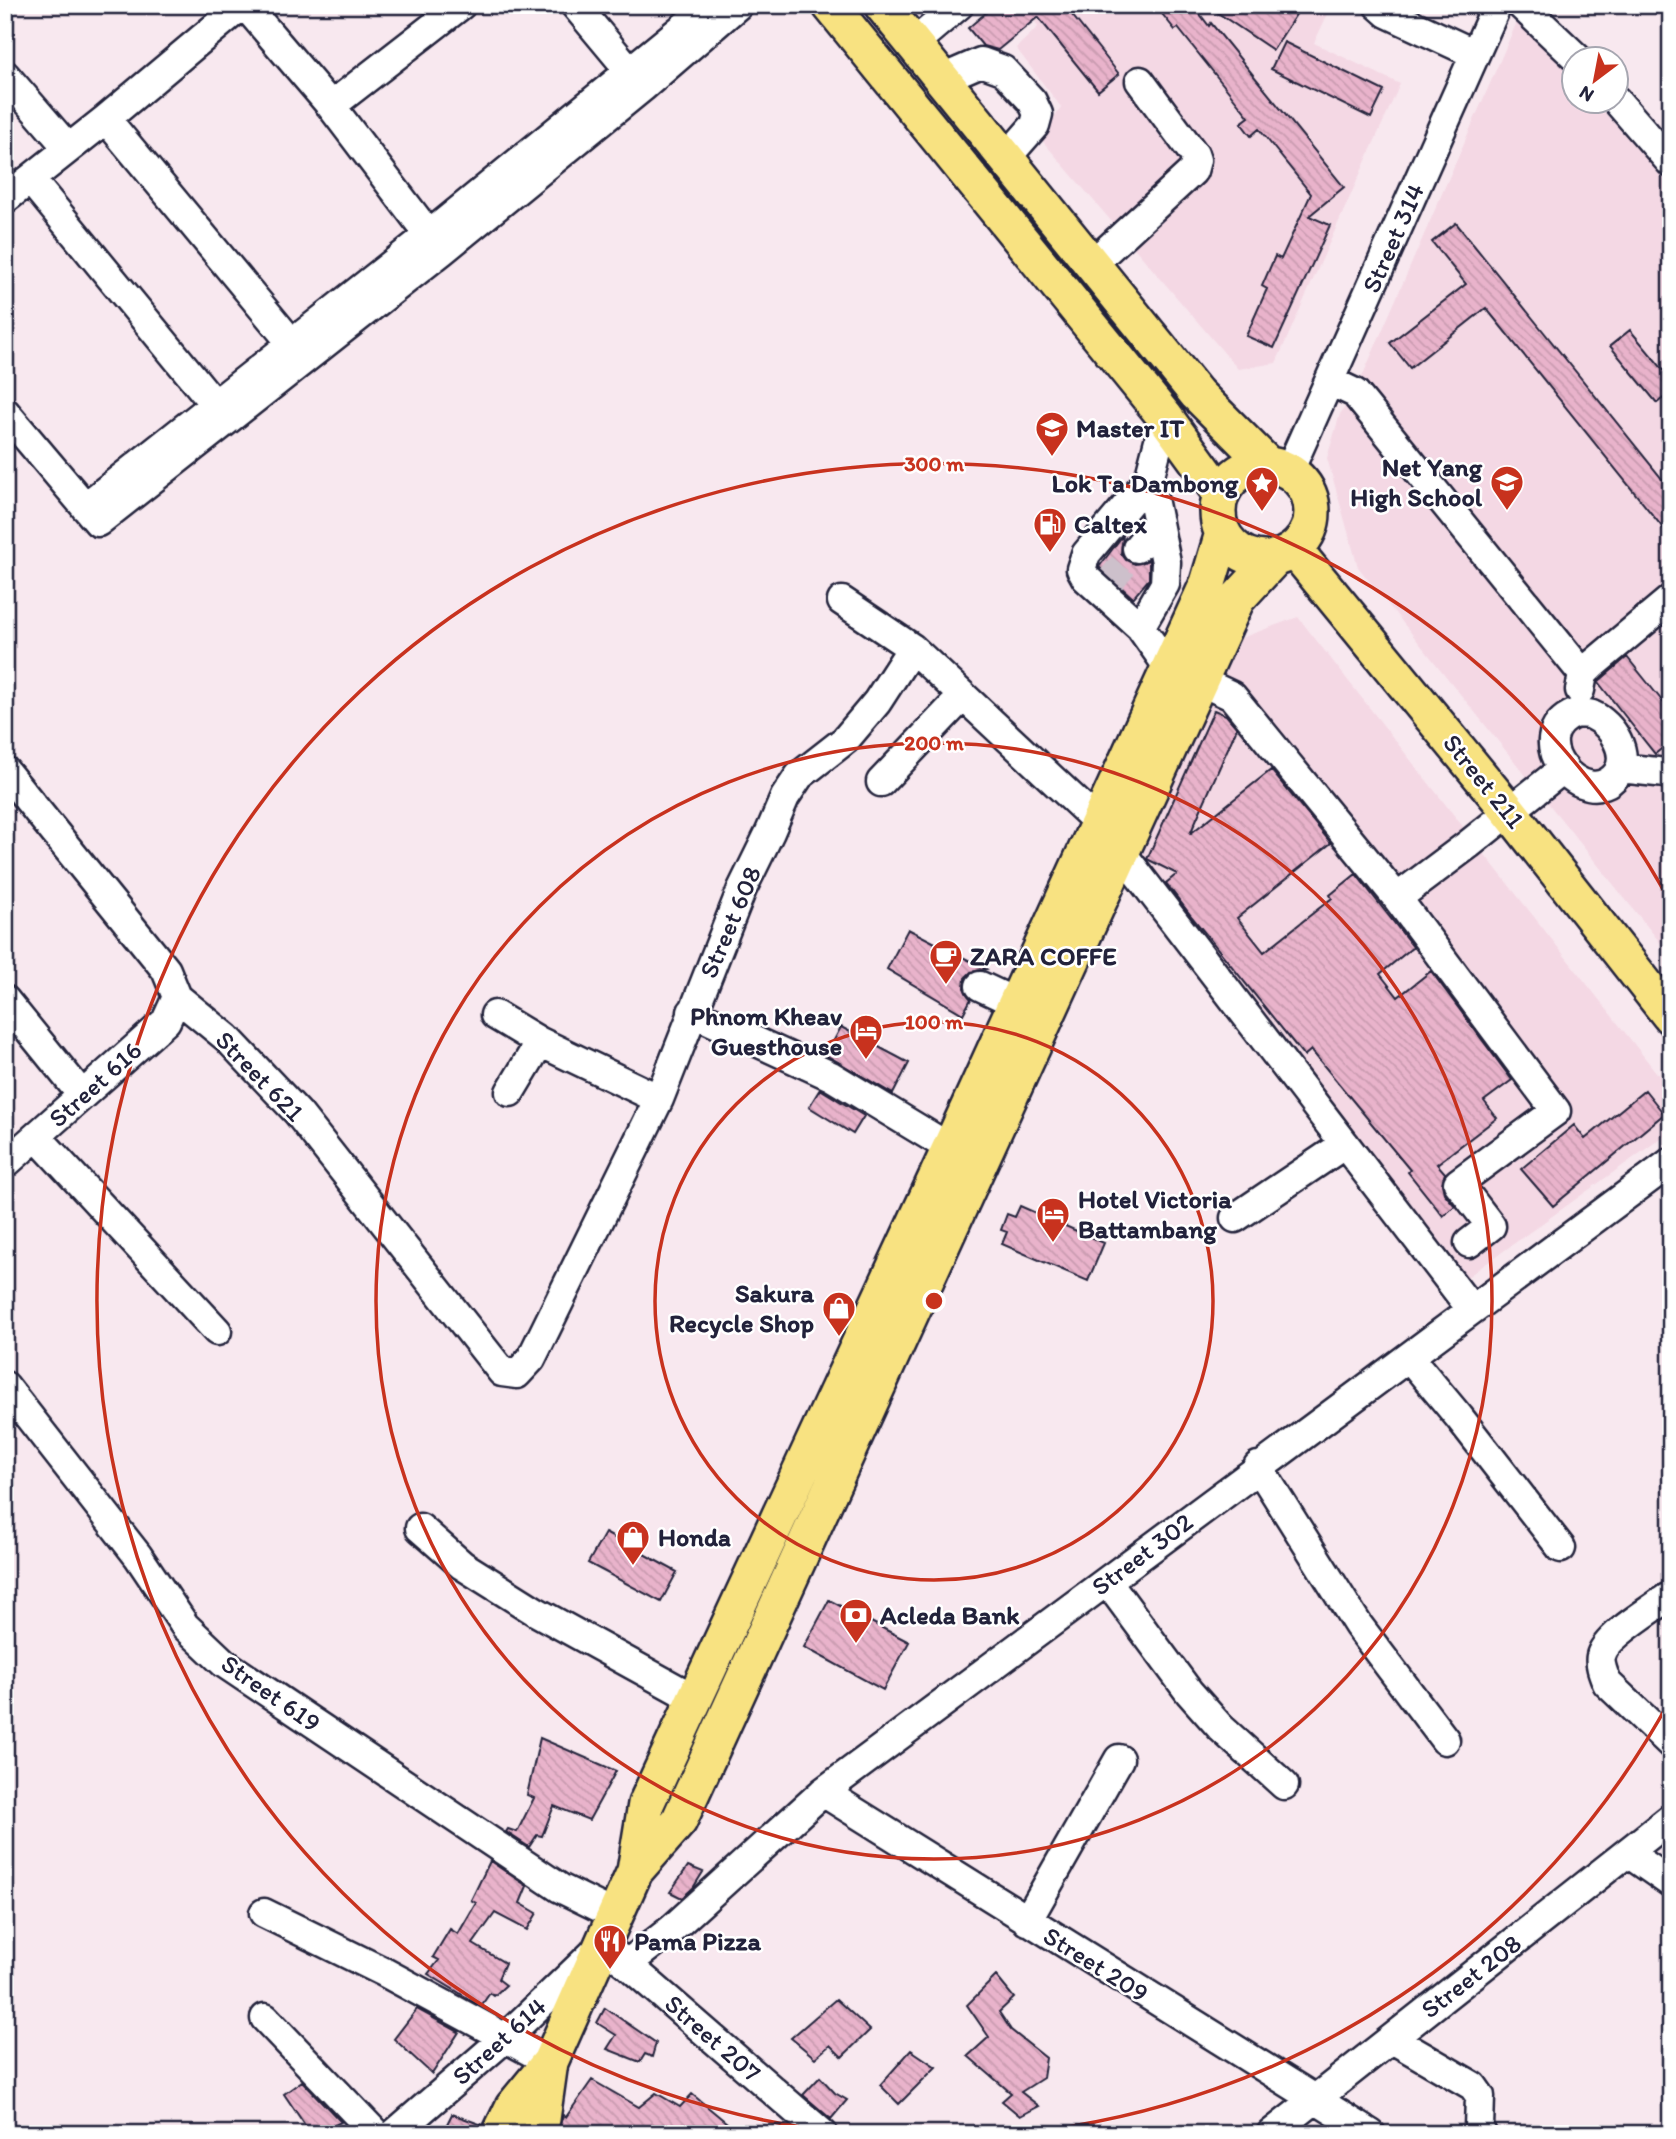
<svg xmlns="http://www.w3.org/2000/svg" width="1676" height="2139" font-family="Itim,sans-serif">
	<defs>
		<pattern id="building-back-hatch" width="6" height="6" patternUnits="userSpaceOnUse" patternTransform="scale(1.75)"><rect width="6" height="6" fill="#e9b3cb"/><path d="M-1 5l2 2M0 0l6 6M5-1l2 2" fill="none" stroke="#c89aaf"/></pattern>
	</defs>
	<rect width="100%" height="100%" fill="#f8e8ef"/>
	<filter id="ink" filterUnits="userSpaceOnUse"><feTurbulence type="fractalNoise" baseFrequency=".0143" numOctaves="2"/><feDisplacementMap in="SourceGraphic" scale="14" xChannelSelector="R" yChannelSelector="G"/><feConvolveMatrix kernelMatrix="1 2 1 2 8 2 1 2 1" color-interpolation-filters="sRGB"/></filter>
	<g filter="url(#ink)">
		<path fill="#f4d8e4" d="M 1026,5 L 1332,5 L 1314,43 L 1400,84 L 1276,363 L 1238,369 L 1040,138 L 1061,107 L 1016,48 L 1038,27 Z
			M 1519,17 L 1574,79 L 1574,102 L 1595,102 L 1671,186 L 1671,956 L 1358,567 L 1327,458 L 1340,414 L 1355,393 Z
			M 1298,617 L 1671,1091 L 1671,1131 L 1463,1280 L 1141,858 L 1241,638 Z"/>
		<path fill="url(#building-back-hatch)" stroke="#22223b" stroke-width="2" d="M 995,5 L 1064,5 L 1119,74 L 1098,91 L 1038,17 L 998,50 L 983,46 L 968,28 Z
			M 1155,5 L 1193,5 L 1209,26 L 1211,23 L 1344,187 L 1309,216 L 1330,225 L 1274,348 L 1246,336 L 1267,289 L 1262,286 L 1275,256 L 1281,259 L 1311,194 L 1259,129 L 1251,136 L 1241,123 L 1249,117 L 1178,28 L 1175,30 Z
			M 1206,5 L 1302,5 L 1273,50 Z
			M 1284,42 L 1384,91 L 1371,118 L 1271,69 Z
			M 1456,223 L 1671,490 L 1671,538 L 1486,308 L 1410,368 L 1390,343 L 1466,284 L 1432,242 Z
			M 1630,330 L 1671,379 L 1671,392 L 1657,403 L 1610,346 Z
			M 1123,535 L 1121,553 L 1126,560 L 1135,564 L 1149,560 L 1149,579 L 1133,598 L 1099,567 Z
			M 1627,657 L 1671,712 L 1671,741 L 1655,754 L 1598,682 Z
			M 1214,710 L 1226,715 L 1237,728 L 1190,834 L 1271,770 L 1331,843 L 1237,918 L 1264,952 L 1332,898 L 1330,895 L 1356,874 L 1413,947 L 1380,974 L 1398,997 L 1431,971 L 1512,1080 L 1484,1101 L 1497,1118 L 1437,1164 L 1445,1173 L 1442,1184 L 1444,1193 L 1455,1206 L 1443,1216 L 1408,1172 L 1410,1170 L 1311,1050 L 1304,1056 L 1192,917 L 1166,883 L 1177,874 L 1147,859 Z
			M 908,929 L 986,969 L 971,972 L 965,978 L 964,988 L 971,999 L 963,1014 L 887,969 Z
			M 841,1027 L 909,1063 L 893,1094 L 826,1055 Z
			M 820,1089 L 864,1116 L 853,1134 L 809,1107 Z
			M 1645,1090 L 1664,1114 L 1553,1206 L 1521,1169 L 1574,1125 L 1585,1139 Z
			M 1020,1206 L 1104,1243 L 1088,1281 L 1002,1244 L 1007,1232 L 1001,1230 L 1007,1214 L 1015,1217 Z
			M 605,1533 L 677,1572 L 661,1602 L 588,1563 Z
			M 829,1600 L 909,1642 L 883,1690 L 804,1647 Z
			M 540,1738 L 616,1771 L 589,1820 L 554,1806 L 542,1836 L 537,1835 L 529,1847 L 506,1832 L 508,1829 L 517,1832 L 534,1798 L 527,1795 Z
			M 490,1861 L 527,1886 L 520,1903 L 537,1913 L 527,1930 L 495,1913 L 473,1944 L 505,1963 L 498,1979 L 506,1985 L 494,1996 L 490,1993 L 481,2006 L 428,1974 L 439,1960 L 433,1957 L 450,1929 L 458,1934 L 476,1903 L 471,1900 Z
			M 688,1866 L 703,1872 L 693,1888 L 682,1898 L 670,1892 Z
			M 996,1976 L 1014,1998 L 999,2012 L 1011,2030 L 1046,2058 L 1043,2078 L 1021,2092 L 1039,2106 L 1020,2116 L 1002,2101 L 1011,2093 L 968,2056 L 989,2037 L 967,2005 Z
			M 836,1999 L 870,2030 L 842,2057 L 830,2045 L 815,2058 L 791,2038 Z
			M 605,2008 L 656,2043 L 652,2057 L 645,2054 L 640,2062 L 607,2049 L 616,2035 L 597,2023 Z
			M 417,2009 L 459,2032 L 432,2074 L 394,2039 Z
			M 911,2050 L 936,2067 L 899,2104 L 880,2085 Z
			M 820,2077 L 835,2093 L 847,2100 L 831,2119 L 803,2095 Z
			M 592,2080 L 639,2107 L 656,2093 L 680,2107 L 692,2094 L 727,2123 L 721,2134 L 557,2134 L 563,2115 L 566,2117 Z
			M 302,2081 L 341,2122 L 318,2134 L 311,2134 L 284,2094 Z
			M 452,2114 L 482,2125 L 480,2134 L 442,2134 Z"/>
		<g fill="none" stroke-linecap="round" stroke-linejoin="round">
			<path stroke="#cdc0cb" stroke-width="28" stroke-dasharray="28 14" stroke-linecap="butt" d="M 1105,587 L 1137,548"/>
			<defs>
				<path id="minor" d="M 245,5 L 331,106 L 429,235
					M 575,5 L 630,71
					M 1378,5 L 1387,13 L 1475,54
					M 1521,5 L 1579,60
					M 913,44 L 959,5
					M 5,75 L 68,148
					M 942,79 L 981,62 L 1003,70 L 1032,101 L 1038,114 L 1035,125 L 1006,158
					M 1616,100 L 1671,163
					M 331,106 L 461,5
					M 106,119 L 304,358
					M 30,179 L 226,418
					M 5,199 L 106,119 L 242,5
					M 1092,264 L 1193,171 L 1196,160 L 1194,154 L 1140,81
					M 1330,381 L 1355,393 L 1583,674
					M 5,412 L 98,522 L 442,251 L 643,87 L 738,5
					M 1165,417 L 1149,479 L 1086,554 L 1081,569 L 1086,578 L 1140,627 L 1169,668
					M 1289,471 L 1497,5
					M 85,507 L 429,235 L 702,12
					M 1137,548 L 1158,522
					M 842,601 L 912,648 L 1098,822
					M 1140,627 L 1165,584 L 1166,562 L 1149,479
					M 1200,681 L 1232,696 L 1397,898
					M 1580,690 L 1583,674 L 1592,665 L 1671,599
					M 1576,713 C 1582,714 1588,713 1592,715 C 1612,724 1631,754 1617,774 C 1586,815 1517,737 1576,713 Z
					M 1620,768 L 1666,773 L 1671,776
					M 5,771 L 166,970 L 177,997 L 227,1038 L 298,1113 L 502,1372 L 517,1374 L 531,1359 L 659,1099 L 742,889 L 770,832 L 785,797 L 799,776 L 845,740 L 877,702 L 912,648
					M 881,782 L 963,696
					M 1121,852 L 1472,1310
					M 980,986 L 1016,1003
					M 5,1000 L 82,1095
					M 692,1012 L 831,1076 L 950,1148
					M 495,1015 L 540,1042
					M 510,1092 L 540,1042 L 659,1099
					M 37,1137 L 217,1331
					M 5,1164 L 166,1021 L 177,997
					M 1235,1218 L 1345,1144
					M 1469,1243 L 1491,1226 L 1458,1183 L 1556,1111 L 1397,898 L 1469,844 L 1564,768
					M 1409,1357 L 1459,1417 L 1561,1548
					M 5,1386 L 138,1556 L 185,1626 L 224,1663 L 560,1888 L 615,1915
					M 1258,1466 L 1358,1625 L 1445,1740
					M 420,1528 L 462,1565 L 535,1611 L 695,1699
					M 1107,1581 L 1189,1692 L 1221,1728 L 1284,1785
					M 1671,1597 L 1667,1598 C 1651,1610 1605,1637 1601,1656 C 1599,1664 1604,1675 1607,1683 L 1671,1744
					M 823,1792 L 1371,2134
					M 1628,1853 L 1671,1883
					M 264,1913 L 384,1972 L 550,2062
					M 1027,1921 L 1119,1759
					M 627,1964 L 672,1929 L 823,1792 L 1671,1162
					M 265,2018 L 376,2134
					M 1392,2039 L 1473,2086 L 1480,2096 L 1479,2128 L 1482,2134
					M 394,2134 L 505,2038 L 602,1945 L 627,1964 L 823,2134
					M 1271,2134 L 1671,1818"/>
				<path id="major" d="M 830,5 L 1165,417 L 1221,494
					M 882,5 L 1197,394 L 1268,465
					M1218 512a47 47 0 1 1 94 0a47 47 0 1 1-94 0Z
					M 1294,549 L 1509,811 L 1671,1017
					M 635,1871 L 679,1821 L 1237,599 L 1276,557
					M 500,2134 L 513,2107 L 550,2062 L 635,1871 L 646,1804 L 950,1148 L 1208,583 L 1223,533
					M 535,2134 L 542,2119 L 550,2062"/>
			</defs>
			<use href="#minor" stroke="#22223b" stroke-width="33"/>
			<use href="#major" stroke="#22223b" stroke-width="40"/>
			<use href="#minor" stroke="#fff" stroke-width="28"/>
			<use href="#major" stroke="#f8e281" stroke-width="35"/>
		</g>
	</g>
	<g fill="none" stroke="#c8321e" stroke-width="3.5">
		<circle cx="934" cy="1301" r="279"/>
		<circle cx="934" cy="1301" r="558"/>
		<path d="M1670 1700A837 837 0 0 1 1021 2133M847 2133A837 837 0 1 1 1670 902"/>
	</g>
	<defs>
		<symbol id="university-pin" viewBox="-11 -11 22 30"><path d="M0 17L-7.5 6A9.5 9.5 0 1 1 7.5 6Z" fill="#c8321e" stroke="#fff"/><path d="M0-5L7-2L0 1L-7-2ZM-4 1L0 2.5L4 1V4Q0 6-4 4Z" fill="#fff"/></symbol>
		<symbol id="school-pin" viewBox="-11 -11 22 30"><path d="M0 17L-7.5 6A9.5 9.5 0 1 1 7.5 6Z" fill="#c8321e" stroke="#fff"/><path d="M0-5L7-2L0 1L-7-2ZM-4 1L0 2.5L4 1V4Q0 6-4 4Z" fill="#fff"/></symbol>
		<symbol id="sight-pin" viewBox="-11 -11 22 30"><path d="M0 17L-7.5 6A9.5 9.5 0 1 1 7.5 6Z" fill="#c8321e" stroke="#fff"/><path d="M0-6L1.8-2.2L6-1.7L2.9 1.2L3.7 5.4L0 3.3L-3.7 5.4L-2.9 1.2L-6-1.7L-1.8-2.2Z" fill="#fff"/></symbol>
		<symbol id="fuel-pin" viewBox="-11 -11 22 30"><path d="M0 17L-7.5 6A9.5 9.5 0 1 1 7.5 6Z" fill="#c8321e" stroke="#fff"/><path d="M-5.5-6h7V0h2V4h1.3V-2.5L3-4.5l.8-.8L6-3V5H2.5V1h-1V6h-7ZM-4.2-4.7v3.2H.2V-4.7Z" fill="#fff"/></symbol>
		<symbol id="cafe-pin" viewBox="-11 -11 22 30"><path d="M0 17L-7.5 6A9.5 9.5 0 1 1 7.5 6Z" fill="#c8321e" stroke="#fff"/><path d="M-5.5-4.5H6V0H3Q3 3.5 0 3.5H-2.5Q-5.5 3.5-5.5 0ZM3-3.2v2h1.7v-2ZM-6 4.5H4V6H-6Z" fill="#fff"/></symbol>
		<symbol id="hotel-pin" viewBox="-11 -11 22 30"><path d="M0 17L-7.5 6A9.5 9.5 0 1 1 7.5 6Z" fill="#c8321e" stroke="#fff"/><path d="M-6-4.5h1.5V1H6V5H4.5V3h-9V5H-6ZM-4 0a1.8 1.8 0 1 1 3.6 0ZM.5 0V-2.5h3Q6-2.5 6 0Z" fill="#fff"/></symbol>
		<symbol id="shop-pin" viewBox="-11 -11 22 30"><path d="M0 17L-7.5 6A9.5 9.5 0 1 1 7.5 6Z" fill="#c8321e" stroke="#fff"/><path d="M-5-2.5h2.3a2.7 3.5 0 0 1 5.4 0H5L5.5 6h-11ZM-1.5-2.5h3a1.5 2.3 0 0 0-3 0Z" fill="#fff"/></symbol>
		<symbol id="bank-pin" viewBox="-11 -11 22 30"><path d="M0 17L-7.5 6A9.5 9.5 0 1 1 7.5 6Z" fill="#c8321e" stroke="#fff"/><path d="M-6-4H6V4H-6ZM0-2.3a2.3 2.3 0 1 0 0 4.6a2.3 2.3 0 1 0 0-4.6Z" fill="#fff"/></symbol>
		<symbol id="restaurant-pin" viewBox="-11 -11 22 30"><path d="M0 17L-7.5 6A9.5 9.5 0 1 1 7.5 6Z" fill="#c8321e" stroke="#fff"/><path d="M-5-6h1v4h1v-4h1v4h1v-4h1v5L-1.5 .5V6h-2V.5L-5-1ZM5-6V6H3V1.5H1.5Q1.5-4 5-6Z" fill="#fff"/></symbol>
	</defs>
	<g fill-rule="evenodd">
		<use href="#university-pin" x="1033" y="409" width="38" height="52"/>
		<use href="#school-pin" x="1488" y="463" width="38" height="52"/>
		<use href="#sight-pin" x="1243" y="464" width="38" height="52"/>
		<use href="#fuel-pin" x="1031" y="505" width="38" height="52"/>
		<use href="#cafe-pin" x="927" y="937" width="38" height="52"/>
		<use href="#hotel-pin" x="847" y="1012" width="38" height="52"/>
		<use href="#hotel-pin" x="1034" y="1195" width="38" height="52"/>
		<use href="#shop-pin" x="820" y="1289" width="38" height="52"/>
		<use href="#shop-pin" x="614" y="1518" width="38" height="52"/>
		<use href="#bank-pin" x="837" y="1596" width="38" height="52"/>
		<use href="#restaurant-pin" x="591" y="1922" width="38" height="52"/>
	</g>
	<g text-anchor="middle" stroke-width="5" stroke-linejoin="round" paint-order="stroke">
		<g font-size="26" fill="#22223b" stroke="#fff">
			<text transform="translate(1393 238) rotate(-66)" y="9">Street 314</text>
			<text transform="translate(1484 781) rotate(51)" y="9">Street 211</text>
			<text transform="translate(730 922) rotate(-67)" y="9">Street 608</text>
			<text transform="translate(260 1076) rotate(46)" y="9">Street 621</text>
			<text transform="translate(95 1084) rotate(-42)" y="9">Street 616</text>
			<text transform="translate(1142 1554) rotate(-37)" y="9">Street 302</text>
			<text transform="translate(271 1693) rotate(35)" y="9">Street 619</text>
			<text transform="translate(1096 1964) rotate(32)" y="9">Street 209</text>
			<text transform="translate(1471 1976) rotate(-38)" y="9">Street 208</text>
			<text transform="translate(713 2038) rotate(41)" y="9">Street 207</text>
			<text transform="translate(499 2041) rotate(-42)" y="9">Street 614</text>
		</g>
		<g font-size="26" font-weight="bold" fill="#22223b" stroke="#fff" text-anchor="start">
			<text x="1076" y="437">Master IT</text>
			<text x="1482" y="476" text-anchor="end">Net Yang<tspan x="1482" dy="30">High School</tspan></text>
			<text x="1238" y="492" text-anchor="end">Lok Ta Dambong</text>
			<text x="1074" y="533">Caltex</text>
			<text x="970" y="965">ZARA COFFE</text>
			<text x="842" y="1025" text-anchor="end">Phnom Kheav<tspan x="842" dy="30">Guesthouse</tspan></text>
			<text x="1078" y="1208">Hotel Victoria<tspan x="1078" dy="30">Battambang</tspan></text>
			<text x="814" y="1302" text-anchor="end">Sakura<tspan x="814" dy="30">Recycle Shop</tspan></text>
			<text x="658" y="1546">Honda</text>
			<text x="880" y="1624">Acleda Bank</text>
			<text x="634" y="1950">Pama Pizza</text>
		</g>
	</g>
	<circle cx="934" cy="1301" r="10" fill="#c8321e" stroke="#fff" stroke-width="3.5"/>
	<g font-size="21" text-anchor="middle" font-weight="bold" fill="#c8321e" stroke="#fff" stroke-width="5" stroke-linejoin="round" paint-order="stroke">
		<text x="934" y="471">300 m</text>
		<text x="934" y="750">200 m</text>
		<text x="934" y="1029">100 m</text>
	</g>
	<rect width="1676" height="2139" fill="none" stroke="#fff" stroke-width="28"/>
	<rect x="14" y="14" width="1648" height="2111" fill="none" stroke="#22223b" stroke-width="2.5" filter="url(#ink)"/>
	<g transform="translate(1595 80) rotate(212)"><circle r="33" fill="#ffffff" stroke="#a7a7b1" stroke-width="2"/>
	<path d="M0-5L12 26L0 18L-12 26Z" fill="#c8321e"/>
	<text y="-10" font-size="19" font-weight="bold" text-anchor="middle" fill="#22223b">N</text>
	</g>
</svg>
